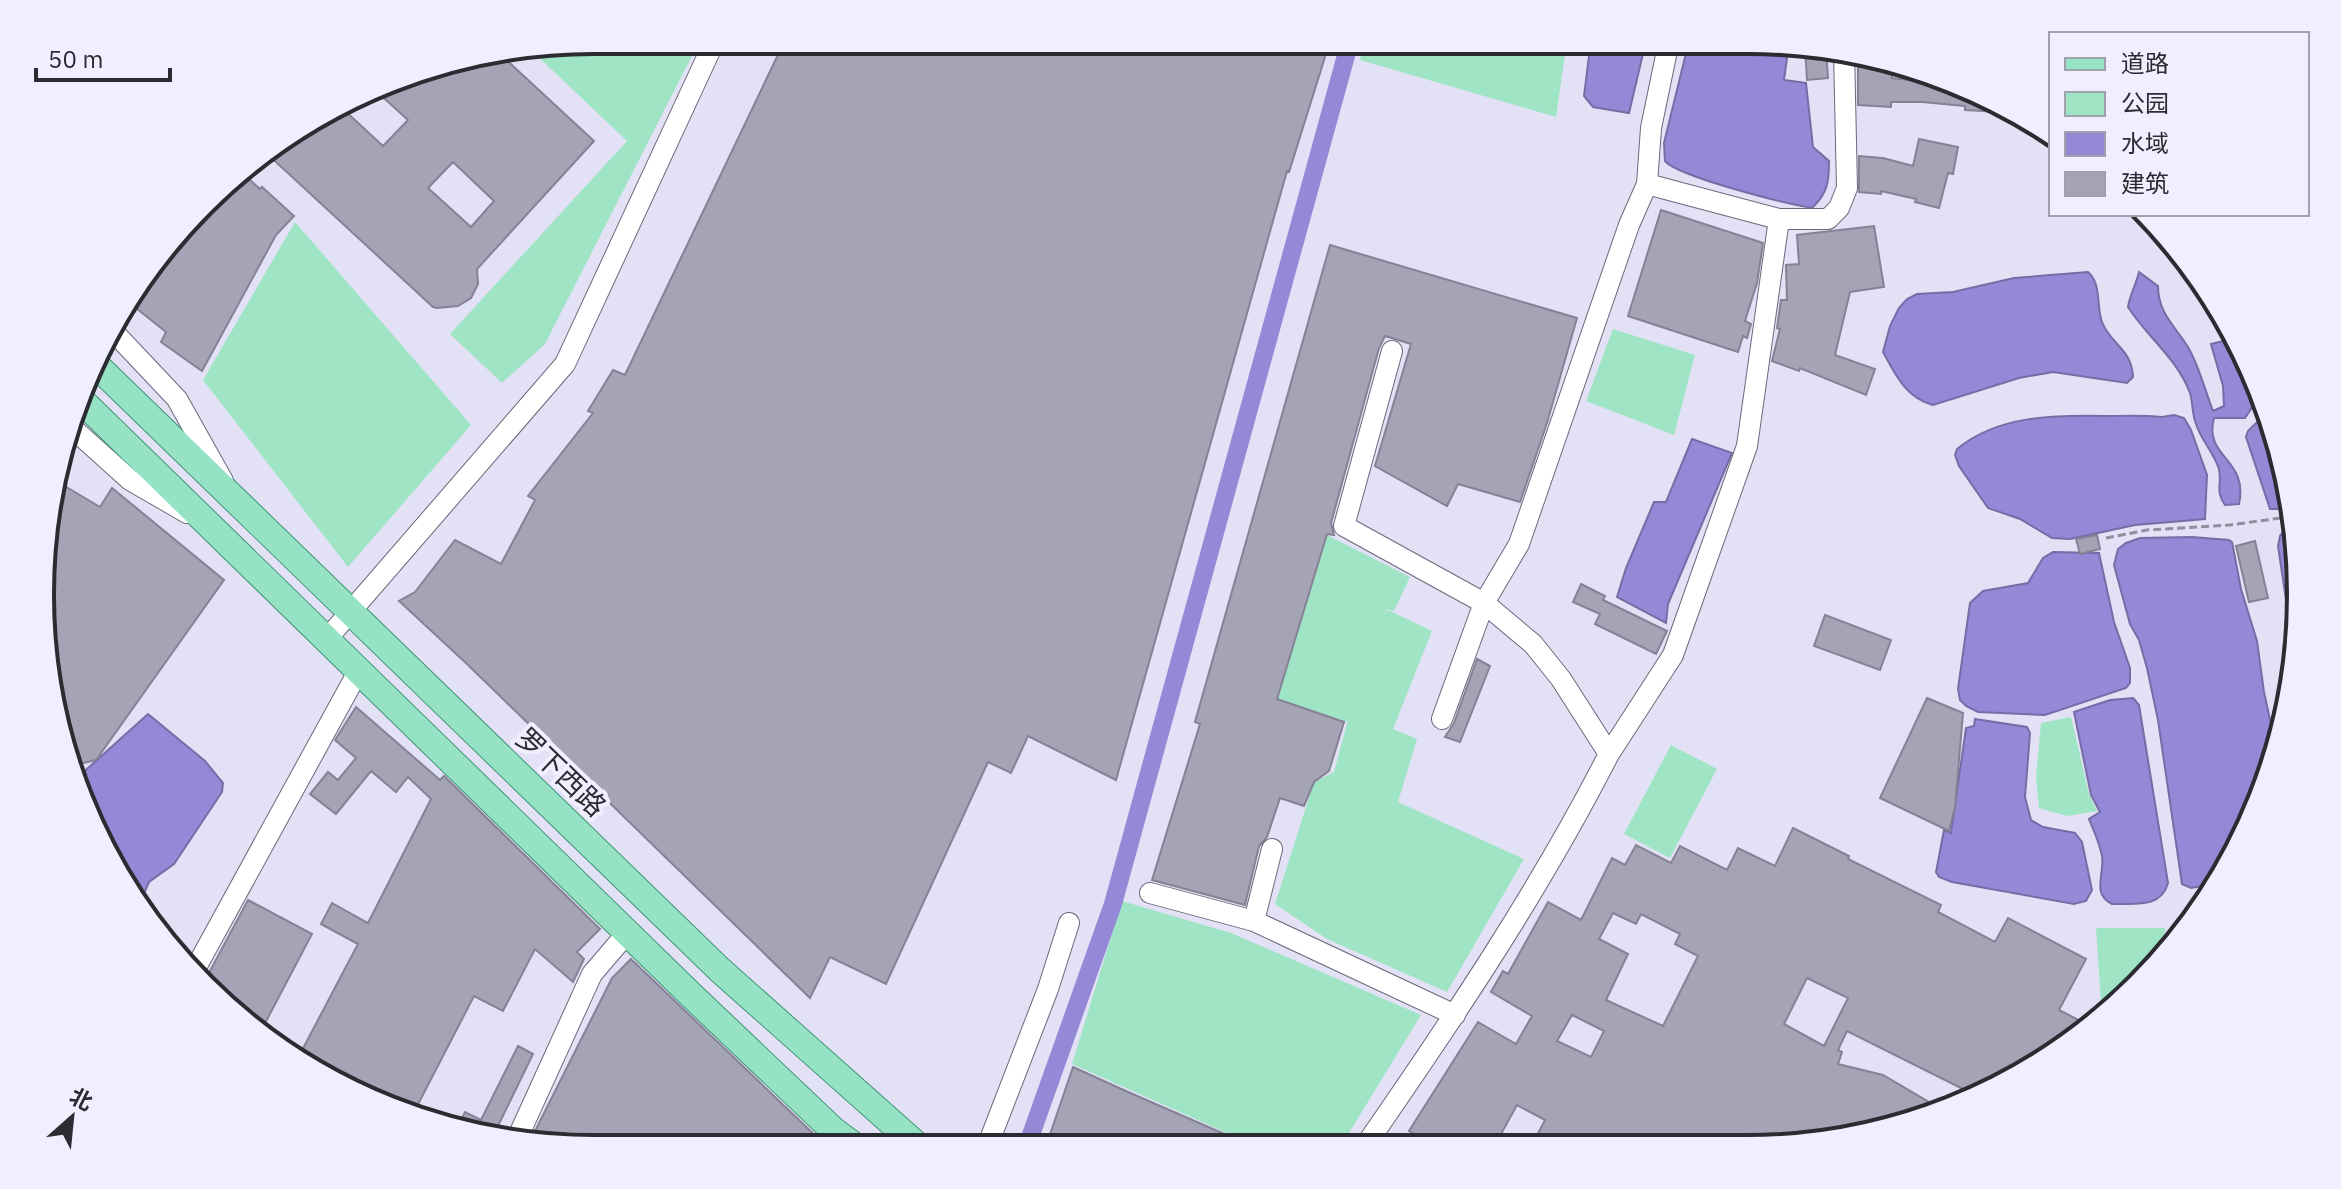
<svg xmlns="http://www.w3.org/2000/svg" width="2341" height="1189" font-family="'IBM Plex Sans','Noto Sans SC',sans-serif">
	<rect width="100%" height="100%" fill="#e3e1f5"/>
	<path fill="#9fe5c5" d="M 595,40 L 691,40 L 697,46 L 545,344 L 502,383 L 450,334 L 627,141 L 531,50 Z
		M 1364,41 L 1567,41 L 1556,117 L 1360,60 Z
		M 295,222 L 471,425 L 348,567 L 203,380 Z
		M 1613,329 L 1695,355 L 1674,435 L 1586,401 Z
		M 1327,535 L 1410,577 L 1394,611 L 1387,609 L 1385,614 L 1388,610 L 1432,631 L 1393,729 L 1417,739 L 1398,802 L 1524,859 L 1447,992 L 1327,939 L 1275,904 L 1314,782 L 1334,772 L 1348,720 L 1346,722 L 1277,699 Z
		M 2071,717 L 2089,794 L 2097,811 L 2067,816 L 2039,808 L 2036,777 L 2041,723 Z
		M 1671,745 L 1717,769 L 1670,858 L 1624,834 Z
		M 1122,901 L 1231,933 L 1421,1015 L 1341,1146 L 1256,1146 L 1072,1064 Z
		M 2096,928 L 2165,928 L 2166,956 L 2164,960 L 2102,1017 Z"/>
	<path fill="#9489d7" stroke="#746da6" stroke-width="2" d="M 1585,41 L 1646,41 L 1629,113 L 1593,107 L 1584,96 L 1589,56 Z
		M 1689,41 L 1782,41 L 1787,58 L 1784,80 L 1806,83 L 1813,147 L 1829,161 C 1829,181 1828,193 1812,208 C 1787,204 1679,177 1665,161 L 1664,143 Z
		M 2088,272 C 2102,284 2096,306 2102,322 C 2111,345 2132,349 2133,377 L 2127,383 L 2053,372 L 2019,378 L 1933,405 C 1906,398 1895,374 1883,352 L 1890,326 L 1899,308 L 1907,299 L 1917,294 L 1953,292 L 2014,278 Z
		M 2139,272 L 2158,286 C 2158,313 2175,326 2188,347 C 2199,366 2205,390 2213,411 L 2224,406 L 2223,386 L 2211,344 L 2232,339 L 2243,354 L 2261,394 L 2245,418 L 2214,418 C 2203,458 2249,458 2239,504 L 2225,505 C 2215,491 2222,484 2219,469 C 2214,453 2201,440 2196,424 C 2192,414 2193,403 2190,393 C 2177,358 2147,337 2128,307 C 2130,294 2136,285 2139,272 Z
		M 2269,410 L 2271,416 L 2293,509 L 2270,509 L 2246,437 L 2248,431 Z
		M 2174,415 L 2184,418 L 2191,430 L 2207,475 L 2205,519 L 2135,525 L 2070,539 L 2052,538 L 2020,519 L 1988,508 L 1959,466 L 1955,455 L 1957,449 C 1998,415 2055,415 2105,416 C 2124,416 2143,415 2162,417 Z
		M 1692,439 L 1732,453 L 1668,604 L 1666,623 L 1617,597 L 1626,568 L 1654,502 L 1666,502 Z
		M 2296,525 L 2300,630 L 2295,661 L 2278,546 L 2280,536 L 2287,527 Z
		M 2192,537 L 2229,540 L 2232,542 L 2241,589 L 2257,641 L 2264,692 L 2277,752 L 2244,839 L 2214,884 L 2191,888 L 2182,884 L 2158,720 L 2147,668 L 2139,640 L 2130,624 L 2114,565 L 2118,549 L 2126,543 L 2140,538 Z
		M 2053,552 L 2099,553 L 2114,622 L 2130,668 L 2130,683 L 2126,688 L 2045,715 L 1978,712 L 1966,706 L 1960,700 L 1958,689 L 1970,603 L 1983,591 L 2028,583 L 2043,558 Z
		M 2133,698 L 2139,705 L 2168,883 C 2161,909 2134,903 2112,904 C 2091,894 2105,873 2102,856 C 2100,844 2094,831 2089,819 L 2100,812 L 2091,795 L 2074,712 L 2110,700 Z
		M 148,714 L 205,761 L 223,783 L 222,792 L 174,864 L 149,882 L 141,900 L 97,839 L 78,777 Z
		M 1975,719 L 2027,727 L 2030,733 L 2025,797 L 2031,820 L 2043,827 L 2075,833 L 2082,842 L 2092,890 L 2086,901 L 2074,904 L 1952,882 L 1939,877 L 1936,872 L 1944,830 L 1951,833 L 1966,728 L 1974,726 Z"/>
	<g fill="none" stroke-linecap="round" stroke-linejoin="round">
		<path stroke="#9489d7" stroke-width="18" d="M 1027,1146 L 1113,904 L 1350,41"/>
	</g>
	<path fill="#a5a3b6" stroke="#848294" stroke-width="2" fill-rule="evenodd" d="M 785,40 L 1330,41 L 1289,172 L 1287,171 L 1116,780 L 1028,736 L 1011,773 L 988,762 L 886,984 L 830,957 L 810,998 L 467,664 L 399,601 L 415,592 L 455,540 L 501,564 L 535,500 L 528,496 L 593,413 L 588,411 L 613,370 L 625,375 Z
		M 1819,47 L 1826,48 L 1828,78 L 1807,80 L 1805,48 Z
		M 501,55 L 594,141 L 477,269 L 478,284 L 471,298 L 458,306 L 437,308 L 433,307 L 264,151 L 343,109 L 383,146 L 408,120 L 376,91 L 416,70 ZM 453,162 L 494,201 L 471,227 L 428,188 Z
		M 1858,66 L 1893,68 L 1892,78 L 1961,86 L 1991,97 L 2017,113 L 1965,110 L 1965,106 L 1922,102 L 1891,102 L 1891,107 L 1858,105 Z
		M 1919,139 L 1958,147 L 1953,174 L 1948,173 L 1939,208 L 1915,202 L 1916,199 L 1881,191 L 1881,194 L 1859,192 L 1859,156 L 1883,158 L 1913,166 Z
		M 241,172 L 260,189 L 262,187 L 294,216 L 276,235 L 202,371 L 161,342 L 166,332 L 126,300 L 133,287 Z
		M 1661,210 L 1763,243 L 1757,283 L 1745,321 L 1751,324 L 1747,338 L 1743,336 L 1738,352 L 1628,316 Z
		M 1874,226 L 1884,287 L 1850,292 L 1835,355 L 1875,369 L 1866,395 L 1800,368 L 1799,371 L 1772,361 L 1780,329 L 1777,328 L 1781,300 L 1787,300 L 1786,265 L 1799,264 L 1797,235 Z
		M 1330,245 L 1577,318 L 1547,423 L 1520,502 L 1458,484 L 1447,506 L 1375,466 L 1411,344 L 1385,336 L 1379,348 L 1331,523 L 1334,535 L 1327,534 L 1277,699 L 1344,722 L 1329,771 L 1314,782 L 1304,806 L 1280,798 L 1267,837 L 1259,846 L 1245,905 L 1152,880 L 1200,724 L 1195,722 Z
		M 53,479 L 100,507 L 112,488 L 224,580 L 96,760 L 75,765 L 45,666 Z
		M 2097,535 L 2100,549 L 2080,554 L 2076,539 Z
		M 2255,541 L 2268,598 L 2249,602 L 2236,546 Z
		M 1581,584 L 1605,596 L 1603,600 L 1667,631 L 1656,654 L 1595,624 L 1600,614 L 1573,602 Z
		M 1825,615 L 1891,640 L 1880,670 L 1814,646 Z
		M 1477,659 L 1490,666 L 1460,742 L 1445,737 L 1454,723 Z
		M 1927,698 L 1963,713 L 1955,807 L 1949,831 L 1880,798 Z
		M 356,707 L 440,780 L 444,776 L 600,929 L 577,952 L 584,959 L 573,982 L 535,949 L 503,1011 L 474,996 L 412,1116 L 350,1092 L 299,1056 L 358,944 L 321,924 L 332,903 L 368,923 L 431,799 L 408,777 L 396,792 L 371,771 L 336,814 L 310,794 L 328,772 L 338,780 L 356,758 L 335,740 Z
		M 1793,828 L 1849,856 L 1848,859 L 1941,905 L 1938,912 L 1995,942 L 2008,918 L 2086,959 L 2059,1010 L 2092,1027 L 2084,1035 L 1977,1096 L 1847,1031 L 1838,1050 L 1842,1052 L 1838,1064 L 1883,1075 L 1944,1111 L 1819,1144 L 1532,1145 L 1545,1120 L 1517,1105 L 1501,1134 L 1520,1145 L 1433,1145 L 1409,1131 L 1478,1022 L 1516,1044 L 1532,1016 L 1491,992 L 1503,971 L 1508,974 L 1548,902 L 1581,920 L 1612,858 L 1625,865 L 1636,845 L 1671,863 L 1680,846 L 1727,870 L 1738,848 L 1775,866 ZM 1613,913 L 1636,924 L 1641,914 L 1680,934 L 1675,944 L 1698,956 L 1663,1026 L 1606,1000 L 1628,954 L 1599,939 ZM 1807,978 L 1848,998 L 1824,1046 L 1784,1024 ZM 1572,1015 L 1604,1031 L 1591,1057 L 1557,1041 Z
		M 248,900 L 312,934 L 262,1029 L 202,986 Z
		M 631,959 L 822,1142 L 829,1147 L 559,1148 L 529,1143 L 612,978 Z
		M 518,1046 L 533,1054 L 497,1128 L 506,1132 L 504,1139 L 456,1131 L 465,1112 L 481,1120 Z
		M 1073,1067 L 1128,1092 L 1252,1146 L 1046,1146 Z"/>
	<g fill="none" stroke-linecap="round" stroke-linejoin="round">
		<defs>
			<path id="minor" d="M 1647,184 L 1651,128 L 1669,41
				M 111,329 L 177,399 L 223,481
				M 1392,351 L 1344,526 L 1484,603 L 1442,719
				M 69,425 L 130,480 L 187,513
				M 326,640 L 565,364 L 715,40
				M 1609,754 L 1673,655 L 1747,446 L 1779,219
				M 1150,893 L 1254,921 L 1455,1015
				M 1254,921 L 1272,849
				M 193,973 L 359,670
				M 516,1141 L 592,974 L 628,932
				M 1365,1146 C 1453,1019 1539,891 1609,754 L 1561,679 L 1533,644 L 1484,603 L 1519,544 L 1629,225 L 1647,184 L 1779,219 L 1828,219 L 1839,208 L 1847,188 L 1844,51
				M 987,1147 L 1048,989 L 1069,923"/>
			<path id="major" d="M 93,362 L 720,970 L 919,1147
				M 78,397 L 690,994 L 833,1130 L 856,1147"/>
		</defs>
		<use href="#minor" stroke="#6a687a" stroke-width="22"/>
		<use href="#major" stroke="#429578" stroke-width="28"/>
		<path stroke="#908f9d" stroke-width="3" stroke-dasharray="8 4" stroke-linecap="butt" d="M 2106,538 L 2147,530 L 2230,525 L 2295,516"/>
		<use href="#minor" stroke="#fff" stroke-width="20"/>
		<use href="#major" stroke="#95e2c4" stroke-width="26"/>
	</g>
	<g text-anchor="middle" stroke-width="8" stroke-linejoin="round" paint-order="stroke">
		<g font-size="28" fill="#2b2b32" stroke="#f0efff">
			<text transform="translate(561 772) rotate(44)" y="10">罗下西路</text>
		</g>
	</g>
	<path d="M0 0H2341V1189H0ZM594 54H1747A540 540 0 0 1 2287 594V595A540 540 0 0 1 1747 1135H594A540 540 0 0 1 54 595V594A540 540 0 0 1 594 54Z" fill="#f0efff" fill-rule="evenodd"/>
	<path fill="none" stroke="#2b2b32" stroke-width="4" d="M594 54H1747A540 540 0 0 1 2287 594V595A540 540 0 0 1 1747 1135H594A540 540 0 0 1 54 595V594A540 540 0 0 1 594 54Z"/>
	<rect x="2049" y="32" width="260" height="184" fill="#f0efff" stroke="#a1a1ad" stroke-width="2"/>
	<rect x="2065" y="58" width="40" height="12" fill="#95e2c4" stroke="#a1a1ad" stroke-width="2"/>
	<text x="2121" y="72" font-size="24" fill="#2b2b32">道路</text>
	<rect x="2065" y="92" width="40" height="24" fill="#9fe5c5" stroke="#a1a1ad" stroke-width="2"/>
	<text x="2121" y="112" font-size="24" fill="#2b2b32">公园</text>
	<rect x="2065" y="132" width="40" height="24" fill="#9489d7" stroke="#a1a1ad" stroke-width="2"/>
	<text x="2121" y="152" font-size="24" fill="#2b2b32">水域</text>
	<rect x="2065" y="172" width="40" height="24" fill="#a5a3b6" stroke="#a1a1ad" stroke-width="2"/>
	<text x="2121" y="192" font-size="24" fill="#2b2b32">建筑</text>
	<g transform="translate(72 1117) rotate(27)" stroke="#f0efff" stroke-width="6" paint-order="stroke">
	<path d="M0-6L14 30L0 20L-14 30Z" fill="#2b2b32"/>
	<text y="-12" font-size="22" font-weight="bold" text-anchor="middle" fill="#2b2b32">北</text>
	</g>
	<path d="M36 68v12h134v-12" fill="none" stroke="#2b2b32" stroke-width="4"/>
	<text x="48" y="68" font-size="24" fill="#2b2b32" stroke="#f0efff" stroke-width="6" paint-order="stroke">50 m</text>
</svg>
